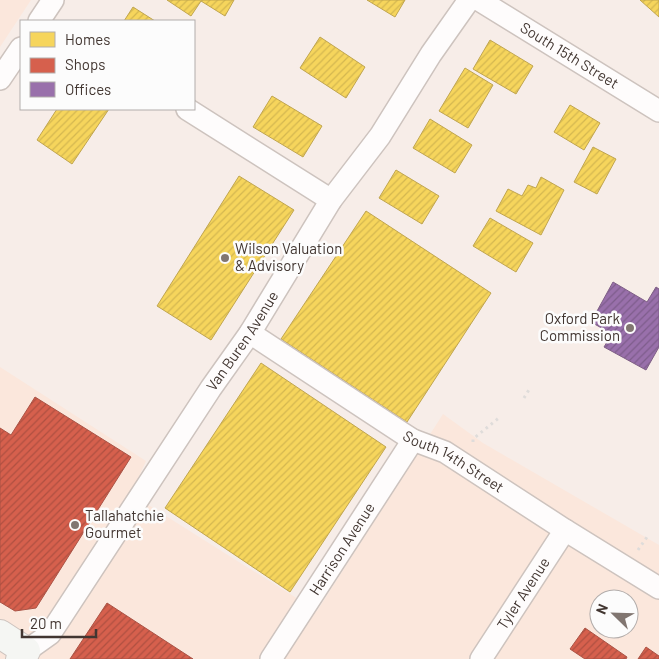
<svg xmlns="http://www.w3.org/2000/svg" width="659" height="659" font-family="Barlow,sans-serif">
	<defs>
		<pattern id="homes-hatch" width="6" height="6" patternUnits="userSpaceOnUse" patternTransform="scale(1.25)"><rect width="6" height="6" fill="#f6d55c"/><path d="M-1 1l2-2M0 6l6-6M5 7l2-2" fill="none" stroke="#d4b750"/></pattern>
		<pattern id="shops-hatch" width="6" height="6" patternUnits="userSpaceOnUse" patternTransform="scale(1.25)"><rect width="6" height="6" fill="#d6604d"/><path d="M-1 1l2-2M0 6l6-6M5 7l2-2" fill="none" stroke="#af5041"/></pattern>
		<pattern id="offices-hatch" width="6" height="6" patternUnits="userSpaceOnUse" patternTransform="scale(1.25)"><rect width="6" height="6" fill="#9970ab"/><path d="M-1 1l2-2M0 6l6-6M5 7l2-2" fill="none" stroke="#7e5d8c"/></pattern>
	</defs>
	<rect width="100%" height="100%" fill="#f7ede8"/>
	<path fill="#fbe7dc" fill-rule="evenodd" d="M 0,0 L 31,0 L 0,47 Z
		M 0,367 L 146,461 L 131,494 L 317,611 L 443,414 L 483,443 L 659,545 L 659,659 L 0,659 ZM 599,599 L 629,599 L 629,629 L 599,629 Z"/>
	<path fill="url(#homes-hatch)" stroke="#c0a54f" d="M 167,0 L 234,0 L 225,16 L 201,1 L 191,16 Z
		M 367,0 L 405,0 L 395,17 Z
		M 640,0 L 659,0 L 659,17 Z
		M 133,7 L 155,21 L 124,21 Z
		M 320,37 L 365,67 L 346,98 L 300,68 Z
		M 490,40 L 533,66 L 516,94 L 473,69 Z
		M 465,68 L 493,85 L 468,128 L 439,111 Z
		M 272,96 L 322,126 L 303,157 L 253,127 Z
		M 570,105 L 600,123 L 584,150 L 554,132 Z
		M 57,109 L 109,109 L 72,164 L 37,140 Z
		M 430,119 L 472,145 L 455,173 L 413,148 Z
		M 593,147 L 616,159 L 597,194 L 574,182 Z
		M 396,170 L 439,196 L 422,224 L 379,198 Z
		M 239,176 L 294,210 L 211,340 L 157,306 Z
		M 541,177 L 564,190 L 541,235 L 496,211 L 508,189 L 522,196 L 528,185 L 536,188 Z
		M 366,211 L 491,293 L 407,422 L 281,339 Z
		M 490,218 L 533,243 L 516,272 L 473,246 Z
		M 261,363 L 386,447 L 290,592 L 165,508 Z"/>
	<path fill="url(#shops-hatch)" stroke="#aa5345" d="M 35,397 L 131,457 L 36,608 L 15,611 L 0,602 L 0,428 L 11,435 Z
		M 107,603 L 193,659 L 70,659 Z
		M 585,628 L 627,657 L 626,659 L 585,659 L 570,649 Z
		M 646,647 L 659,656 L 659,659 L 638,659 Z"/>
	<path fill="url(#offices-hatch)" stroke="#7f5f86" d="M 613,282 L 647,302 L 656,287 L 659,289 L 659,347 L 646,370 L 604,347 L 612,334 L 591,322 Z"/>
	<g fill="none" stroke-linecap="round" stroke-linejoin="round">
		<defs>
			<g id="street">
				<path id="s1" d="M 479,0 L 659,111"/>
				<path d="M 39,21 L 53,0"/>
				<path d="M 0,79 L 21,48"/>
				<path d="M 187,109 L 331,200"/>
				<path id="s2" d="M 250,333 L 402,433 L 413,440 L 445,452 L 565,530 L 659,588"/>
				<path id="s3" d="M 26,651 L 50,634 L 211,388 L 250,333 L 331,200 L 380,136 L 431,54 L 469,0"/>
				<path id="s4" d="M 271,659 L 413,440"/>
				<path id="s5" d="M 481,659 L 565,530"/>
			</g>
			<path id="secondary" d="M 0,634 L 26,651 L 20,659"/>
		</defs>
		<use href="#street" stroke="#cdc3be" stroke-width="24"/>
		<use href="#secondary" stroke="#cdc3be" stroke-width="30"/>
		<path stroke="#dfdcda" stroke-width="3" stroke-dasharray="2.5 4" stroke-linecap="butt" d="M 524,398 L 530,388
			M 473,442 L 473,439 L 500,417
			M 638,550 L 647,537"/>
		<use href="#street" stroke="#fefcfc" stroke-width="21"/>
		<use href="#secondary" stroke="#f5f6f3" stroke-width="28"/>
	</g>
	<g fill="#817671" stroke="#fcfcfc" stroke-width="2">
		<circle cx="225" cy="258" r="5"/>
		<circle cx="630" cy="328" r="5"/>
		<circle cx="75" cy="525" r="5"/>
	</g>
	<g text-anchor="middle" stroke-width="5" stroke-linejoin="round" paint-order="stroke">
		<g font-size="15" fill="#423631" stroke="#fcfcfc">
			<text dy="5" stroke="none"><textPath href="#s1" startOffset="106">South 15th Street</textPath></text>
			<text dy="5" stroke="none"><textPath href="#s3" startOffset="380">Van Buren Avenue</textPath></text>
			<text dy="5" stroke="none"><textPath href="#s2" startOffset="241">South 14th Street</textPath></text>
			<text dy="5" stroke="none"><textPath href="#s4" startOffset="131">Harrison Avenue</textPath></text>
			<text dy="5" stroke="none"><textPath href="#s5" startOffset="78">Tyler Avenue</textPath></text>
		</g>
		<g font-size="15" fill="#423631" stroke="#fcfcfc" text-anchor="start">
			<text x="235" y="254">Wilson Valuation<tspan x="235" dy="17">&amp; Advisory</tspan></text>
			<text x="620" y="324" text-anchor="end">Oxford Park<tspan x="620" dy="17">Commission</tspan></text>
			<text x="85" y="521">Tallahatchie<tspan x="85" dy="17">Gourmet</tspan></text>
		</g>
	</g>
	<rect x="20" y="20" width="175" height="90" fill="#fcfcfc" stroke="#b2adab"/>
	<rect x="30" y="32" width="25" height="15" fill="#f6d55c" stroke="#b2adab"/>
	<text x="65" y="45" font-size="15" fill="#423631">Homes</text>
	<rect x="30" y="58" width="25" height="15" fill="#d6604d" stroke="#b2adab"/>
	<text x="65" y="70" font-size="15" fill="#423631">Shops</text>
	<rect x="30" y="82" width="25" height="15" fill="#9970ab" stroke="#b2adab"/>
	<text x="65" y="95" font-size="15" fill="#423631">Offices</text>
	<g transform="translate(614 614) rotate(293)"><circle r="24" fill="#fcfcfc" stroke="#b2adab"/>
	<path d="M0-4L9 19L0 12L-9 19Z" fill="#817671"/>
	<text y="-8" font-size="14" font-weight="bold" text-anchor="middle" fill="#423631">N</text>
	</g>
	<path d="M22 629v8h74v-8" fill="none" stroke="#423631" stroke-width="2.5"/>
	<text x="30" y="629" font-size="15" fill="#423631" stroke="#fcfcfc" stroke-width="4" paint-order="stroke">20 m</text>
</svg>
